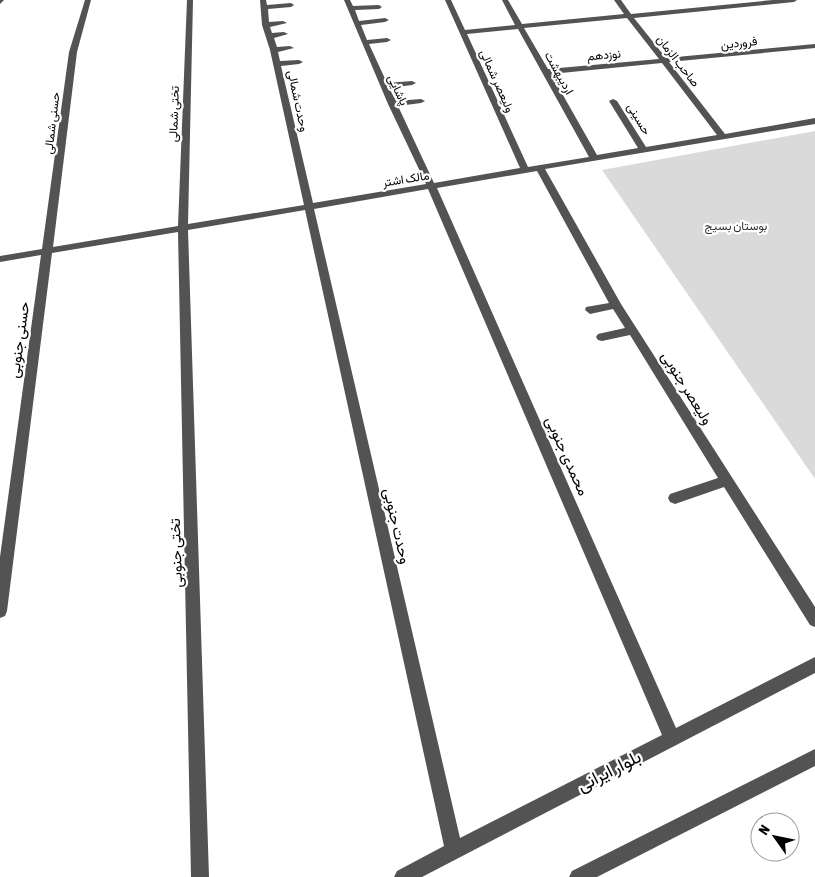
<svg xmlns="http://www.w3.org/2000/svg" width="815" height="877" font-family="'Asap Condensed',Vazirmatn,sans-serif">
	<rect width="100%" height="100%" fill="#fff"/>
	<path fill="#dadada" d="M 815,131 L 815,479 L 602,170 Z"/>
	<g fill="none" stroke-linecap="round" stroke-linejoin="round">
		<path fill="#535353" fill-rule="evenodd" d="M 0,0 L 4,0 L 0,4 Z
			M 85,0 L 91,0 L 77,52 L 53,247 L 178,226 L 187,0 L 193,0 L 188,224 L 304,205 L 270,50 L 262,25 L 260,0 L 266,0 L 267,5 L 291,3 L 294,5 L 291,7 L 268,9 L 269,22 L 283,21 L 287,23 L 270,27 L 272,33 L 284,32 L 288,34 L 274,38 L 277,47 L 290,46 L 294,48 L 278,52 L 280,61 L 299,60 L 303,62 L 299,64 L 281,66 L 313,203 L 426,184 L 388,104 L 344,0 L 350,0 L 353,6 L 379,5 L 382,7 L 379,9 L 355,10 L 359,21 L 385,18 L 389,20 L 385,22 L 361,25 L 367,40 L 387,38 L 391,40 L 387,42 L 369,44 L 387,83 L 412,81 L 416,83 L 412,85 L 389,88 L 396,101 L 421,99 L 425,101 L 421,103 L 398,106 L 434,183 L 520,168 L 445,0 L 451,0 L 465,30 L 515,25 L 502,0 L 508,0 L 522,24 L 624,14 L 614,0 L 621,0 L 631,14 L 773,0 L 797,0 L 794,2 L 634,18 L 666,58 L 815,44 L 815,48 L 669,62 L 725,134 L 815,118 L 815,124 L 545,169 L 621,304 L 815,607 L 815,627 L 810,625 L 724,487 L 675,504 L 670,502 L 668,498 L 670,494 L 718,478 L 630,335 L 602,341 L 598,340 L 596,337 L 598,334 L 625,328 L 613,309 L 590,314 L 585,310 L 586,307 L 609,303 L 537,171 L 437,188 L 676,728 L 815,657 L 815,673 L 422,877 L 394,877 L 397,871 L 444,846 L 305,210 L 188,230 L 209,877 L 191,877 L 178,232 L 52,253 L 7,611 L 5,616 L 0,618 L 0,557 L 41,255 L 0,262 L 0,256 L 42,249 L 69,52 ZM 627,18 L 659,59 L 548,69 L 524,28 ZM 518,29 L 589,157 L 528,167 L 467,34 ZM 662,63 L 717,135 L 646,147 L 617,101 L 613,99 L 609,101 L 638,148 L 597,155 L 551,74 ZM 428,189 L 662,735 L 460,838 L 314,209 Z
			M 815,749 L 815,766 L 597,877 L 569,877 L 572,871 Z"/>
	</g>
	<g text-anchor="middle" stroke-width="4.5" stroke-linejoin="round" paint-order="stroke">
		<g font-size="12" fill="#000" stroke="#fff">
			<text transform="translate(739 43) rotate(-6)" y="4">فروردین</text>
			<text transform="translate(604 55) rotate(-5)" y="4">نوزدهم</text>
			<text transform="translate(678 61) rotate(52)" y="4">صاحب الزمان</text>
			<text transform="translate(559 73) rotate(61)" y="4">اردیبهشت</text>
			<text transform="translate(497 81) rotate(66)" y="4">ولیعصر شمالی</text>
			<text transform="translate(398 90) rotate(65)" y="4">پاشایی</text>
			<text transform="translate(298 101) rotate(78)" y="4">وحدت شمالی</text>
			<text transform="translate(174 114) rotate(-88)" y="4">تختی شمالی</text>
			<text transform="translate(639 119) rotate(59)" y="4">حسینی</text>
			<text transform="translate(52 123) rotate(-83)" y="4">حسنی شمالی</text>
			<text transform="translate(406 179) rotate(-9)" y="4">مالک اشتر</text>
		</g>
		<g font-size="12" fill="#313131" stroke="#fff">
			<text x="736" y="230">بوستان بسیج</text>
		</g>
		<g font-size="15" fill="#000" stroke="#fff">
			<text transform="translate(19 340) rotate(-82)" y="5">حسنی جنوبی</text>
			<text transform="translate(687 388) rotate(58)" y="5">ولیعصر جنوبی</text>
			<text transform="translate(567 456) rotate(66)" y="5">محمدی جنوبی</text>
			<text transform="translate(397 526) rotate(77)" y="5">وحدت جنوبی</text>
			<text transform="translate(176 553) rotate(-92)" y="5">تختی جنوبی</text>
		</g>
		<g font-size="18" fill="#000" stroke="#fff">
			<text transform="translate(609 771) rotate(-27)" y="6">بلوار ایرانی</text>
		</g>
	</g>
	<g transform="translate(775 837) rotate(303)"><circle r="24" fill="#ffffff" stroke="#999999"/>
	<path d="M0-4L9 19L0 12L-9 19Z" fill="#000000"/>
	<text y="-8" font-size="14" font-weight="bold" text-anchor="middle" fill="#000000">N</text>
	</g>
</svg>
